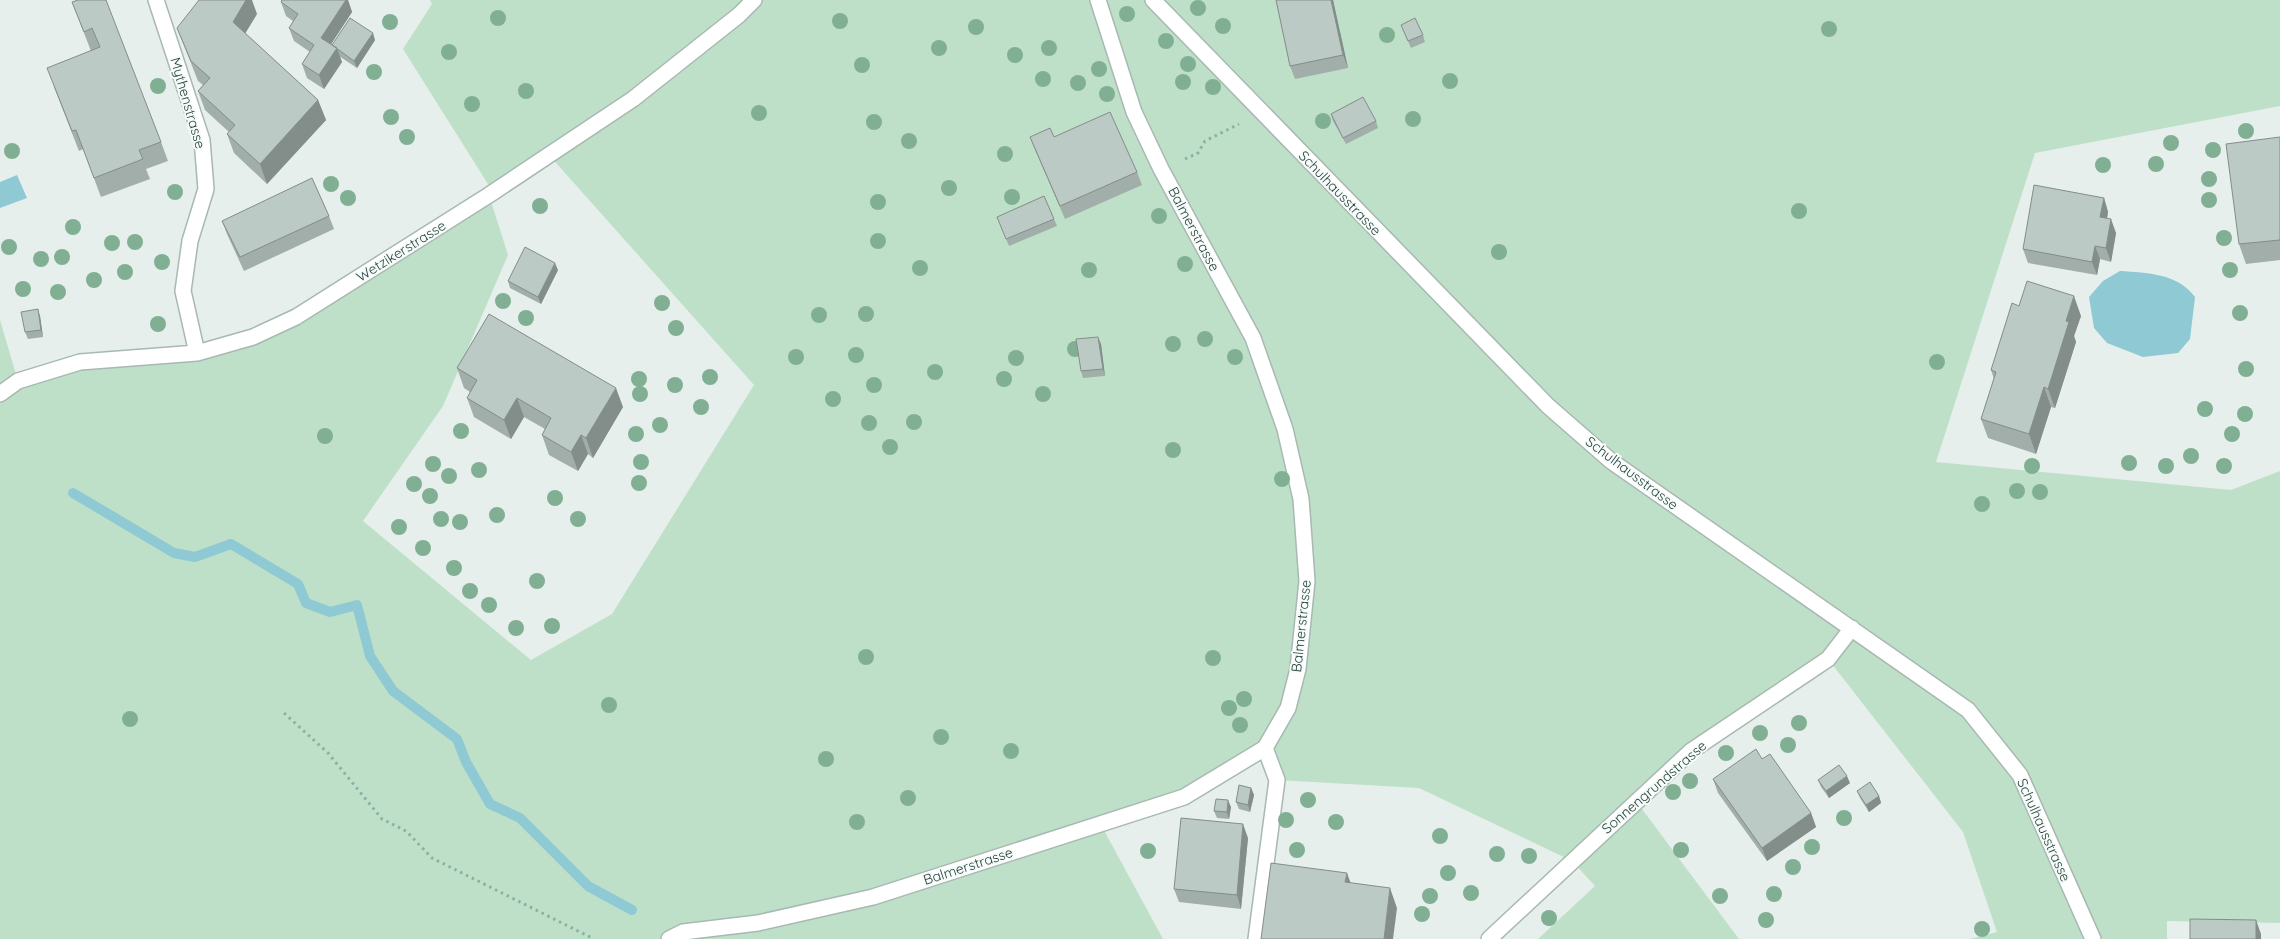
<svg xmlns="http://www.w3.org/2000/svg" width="2280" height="939" font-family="Quicksand,sans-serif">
	<rect width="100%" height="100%" fill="#e6efeb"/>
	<path fill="#bfe0c8" d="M 430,0 L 2280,0 L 2280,106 L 2035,153 L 1936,462 L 2231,490 L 2280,471 L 2280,923 L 2167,921 L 2167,939 L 1970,939 L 1997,932 L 1963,832 L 1828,659 L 1636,801 L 1739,939 L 1538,939 L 1595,886 L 1572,861 L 1419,788 L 1277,780 L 1265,748 L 1184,797 L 1100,823 L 1163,939 L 0,939 L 0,320 L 18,381 L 253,337 L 489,195 L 508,255 L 443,406 L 363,521 L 531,660 L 612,614 L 754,385 L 549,155 L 493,192 L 403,49 L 432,4 Z"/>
	<path fill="#8ec9d4" d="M 17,175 L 27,198 L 0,208 L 0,182 Z
		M 2120,271 C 2147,273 2177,273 2195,297 L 2190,339 L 2178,353 L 2143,357 L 2107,343 L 2094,328 L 2089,297 L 2103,281 Z"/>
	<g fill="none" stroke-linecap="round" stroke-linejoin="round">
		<path stroke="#8ec9d4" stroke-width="10" d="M 73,493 L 174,553 L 195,557 L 231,544 L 298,584 L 306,603 L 330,612 L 357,605 L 370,656 L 393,691 L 457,739 L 466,762 L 490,804 L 520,818 L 588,886 L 632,910"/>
		<defs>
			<path id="minor" d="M 156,0 L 202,140 L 206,189 L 190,241 L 183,291 L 197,353
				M 1153,0 L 1548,406 L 1611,461 L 1968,710 L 2020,775 L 2093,939
				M 0,394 L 18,381 L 80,362 L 197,353 L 253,337 L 296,317 L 489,195 L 633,99 L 739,15 L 754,0
				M 669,939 L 683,932 L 758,923 L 873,897 L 1184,797 L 1265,748 L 1288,708 L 1298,669 L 1307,581 L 1301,499 L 1285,429 L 1253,338 L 1161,169 L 1134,112 L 1098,0
				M 1256,939 L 1277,780 L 1265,748
				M 1489,939 L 1691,751 L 1828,659 L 1852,628"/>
		</defs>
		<use href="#minor" stroke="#a8b8b2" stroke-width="18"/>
		<path stroke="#86b3a5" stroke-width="3" stroke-dasharray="2.5 4" stroke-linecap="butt" d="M 1185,159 L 1198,153 L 1205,141 L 1239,124
			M 284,713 L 328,753 L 382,819 L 406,831 L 432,858 L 594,939"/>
		<use href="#minor" stroke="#fff" stroke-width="15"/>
	</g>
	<g fill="#80af93">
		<circle cx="1198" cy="8" r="8"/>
		<circle cx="1127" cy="14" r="8"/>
		<circle cx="498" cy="18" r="8"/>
		<circle cx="840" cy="21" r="8"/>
		<circle cx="390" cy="22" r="8"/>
		<circle cx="1223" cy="26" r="8"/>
		<circle cx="976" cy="27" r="8"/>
		<circle cx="1829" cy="29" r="8"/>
		<circle cx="1387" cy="35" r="8"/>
		<circle cx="1166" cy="41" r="8"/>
		<circle cx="939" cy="48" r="8"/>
		<circle cx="1049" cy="48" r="8"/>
		<circle cx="449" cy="52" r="8"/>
		<circle cx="1015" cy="55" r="8"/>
		<circle cx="1188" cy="64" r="8"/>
		<circle cx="862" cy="65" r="8"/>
		<circle cx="1099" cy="69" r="8"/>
		<circle cx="374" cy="72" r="8"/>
		<circle cx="1043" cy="79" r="8"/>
		<circle cx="1450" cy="81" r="8"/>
		<circle cx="1183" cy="82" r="8"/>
		<circle cx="1078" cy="83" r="8"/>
		<circle cx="158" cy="86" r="8"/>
		<circle cx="1213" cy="87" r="8"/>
		<circle cx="526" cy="91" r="8"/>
		<circle cx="1107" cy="94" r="8"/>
		<circle cx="472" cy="104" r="8"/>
		<circle cx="759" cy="113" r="8"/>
		<circle cx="391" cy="117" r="8"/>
		<circle cx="1413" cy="119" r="8"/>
		<circle cx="1323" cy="121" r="8"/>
		<circle cx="874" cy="122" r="8"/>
		<circle cx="2246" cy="131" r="8"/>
		<circle cx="407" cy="137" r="8"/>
		<circle cx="909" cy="141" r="8"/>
		<circle cx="2171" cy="143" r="8"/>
		<circle cx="2213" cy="150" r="8"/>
		<circle cx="12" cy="151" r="8"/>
		<circle cx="1005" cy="154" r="8"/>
		<circle cx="2156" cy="164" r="8"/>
		<circle cx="2103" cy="165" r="8"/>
		<circle cx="2209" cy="179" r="8"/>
		<circle cx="331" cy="184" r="8"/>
		<circle cx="949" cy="188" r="8"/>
		<circle cx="175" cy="192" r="8"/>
		<circle cx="1012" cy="197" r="8"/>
		<circle cx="348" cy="198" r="8"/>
		<circle cx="2209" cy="200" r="8"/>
		<circle cx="878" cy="202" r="8"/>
		<circle cx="540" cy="206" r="8"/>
		<circle cx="1799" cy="211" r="8"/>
		<circle cx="1159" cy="216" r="8"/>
		<circle cx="73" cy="227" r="8"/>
		<circle cx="2224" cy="238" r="8"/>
		<circle cx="878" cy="241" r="8"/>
		<circle cx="135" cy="242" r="8"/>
		<circle cx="112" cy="243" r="8"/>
		<circle cx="9" cy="247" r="8"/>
		<circle cx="1499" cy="252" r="8"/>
		<circle cx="62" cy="257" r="8"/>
		<circle cx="41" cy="259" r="8"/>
		<circle cx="162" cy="262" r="8"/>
		<circle cx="1185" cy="264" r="8"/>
		<circle cx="920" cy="268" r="8"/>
		<circle cx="1089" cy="270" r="8"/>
		<circle cx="2230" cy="270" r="8"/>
		<circle cx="125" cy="272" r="8"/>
		<circle cx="94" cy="280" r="8"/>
		<circle cx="23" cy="289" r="8"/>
		<circle cx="58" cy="292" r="8"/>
		<circle cx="503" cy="301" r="8"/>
		<circle cx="662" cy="303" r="8"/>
		<circle cx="2240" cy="313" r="8"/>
		<circle cx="866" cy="314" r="8"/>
		<circle cx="819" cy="315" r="8"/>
		<circle cx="526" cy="318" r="8"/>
		<circle cx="158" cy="324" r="8"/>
		<circle cx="676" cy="328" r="8"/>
		<circle cx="1205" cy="339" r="8"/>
		<circle cx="1173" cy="344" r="8"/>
		<circle cx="1075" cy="349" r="8"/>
		<circle cx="856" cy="355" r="8"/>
		<circle cx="796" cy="357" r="8"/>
		<circle cx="1235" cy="357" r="8"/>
		<circle cx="1016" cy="358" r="8"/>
		<circle cx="1937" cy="362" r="8"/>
		<circle cx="2246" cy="369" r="8"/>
		<circle cx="935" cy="372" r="8"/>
		<circle cx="710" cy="377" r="8"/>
		<circle cx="639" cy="379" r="8"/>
		<circle cx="1004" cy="379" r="8"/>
		<circle cx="675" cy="385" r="8"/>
		<circle cx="874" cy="385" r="8"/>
		<circle cx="640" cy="394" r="8"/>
		<circle cx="1043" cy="394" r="8"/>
		<circle cx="833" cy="399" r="8"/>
		<circle cx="701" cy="407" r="8"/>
		<circle cx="2205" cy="409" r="8"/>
		<circle cx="2245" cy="414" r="8"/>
		<circle cx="914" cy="422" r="8"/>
		<circle cx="869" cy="423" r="8"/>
		<circle cx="660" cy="425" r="8"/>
		<circle cx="461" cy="431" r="8"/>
		<circle cx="636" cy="434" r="8"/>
		<circle cx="2232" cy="434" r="8"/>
		<circle cx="325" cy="436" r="8"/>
		<circle cx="890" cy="447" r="8"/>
		<circle cx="1173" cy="450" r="8"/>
		<circle cx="2191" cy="456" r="8"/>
		<circle cx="641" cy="462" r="8"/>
		<circle cx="2129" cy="463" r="8"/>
		<circle cx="433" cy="464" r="8"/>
		<circle cx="2032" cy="466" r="8"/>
		<circle cx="2166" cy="466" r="8"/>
		<circle cx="2224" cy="466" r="8"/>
		<circle cx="479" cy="470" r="8"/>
		<circle cx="449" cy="476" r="8"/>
		<circle cx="1282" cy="479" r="8"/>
		<circle cx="639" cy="483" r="8"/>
		<circle cx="414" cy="484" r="8"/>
		<circle cx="2017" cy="491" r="8"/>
		<circle cx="2040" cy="492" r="8"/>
		<circle cx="430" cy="496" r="8"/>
		<circle cx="555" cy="498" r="8"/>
		<circle cx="1982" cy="504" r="8"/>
		<circle cx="497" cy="515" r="8"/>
		<circle cx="441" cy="519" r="8"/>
		<circle cx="578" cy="519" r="8"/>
		<circle cx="460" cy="522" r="8"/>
		<circle cx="399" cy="527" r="8"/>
		<circle cx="423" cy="548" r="8"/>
		<circle cx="454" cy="568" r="8"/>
		<circle cx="537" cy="581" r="8"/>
		<circle cx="470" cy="591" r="8"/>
		<circle cx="489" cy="605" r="8"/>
		<circle cx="552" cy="626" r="8"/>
		<circle cx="516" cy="628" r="8"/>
		<circle cx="866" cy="657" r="8"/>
		<circle cx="1213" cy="658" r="8"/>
		<circle cx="1244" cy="699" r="8"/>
		<circle cx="609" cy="705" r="8"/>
		<circle cx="1229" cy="708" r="8"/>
		<circle cx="130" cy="719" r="8"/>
		<circle cx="1799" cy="723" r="8"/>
		<circle cx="1240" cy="725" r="8"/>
		<circle cx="1760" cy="733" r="8"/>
		<circle cx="941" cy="737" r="8"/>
		<circle cx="1788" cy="745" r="8"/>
		<circle cx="1011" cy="751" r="8"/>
		<circle cx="1726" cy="753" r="8"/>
		<circle cx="826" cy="759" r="8"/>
		<circle cx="1690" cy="781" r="8"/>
		<circle cx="1673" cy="792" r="8"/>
		<circle cx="908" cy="798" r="8"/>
		<circle cx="1308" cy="800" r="8"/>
		<circle cx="1844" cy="818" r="8"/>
		<circle cx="1286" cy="820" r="8"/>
		<circle cx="857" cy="822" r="8"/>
		<circle cx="1336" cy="822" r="8"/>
		<circle cx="1440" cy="836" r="8"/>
		<circle cx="1812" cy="847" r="8"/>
		<circle cx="1297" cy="850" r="8"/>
		<circle cx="1681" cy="850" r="8"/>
		<circle cx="1148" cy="851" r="8"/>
		<circle cx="1497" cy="854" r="8"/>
		<circle cx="1529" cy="856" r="8"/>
		<circle cx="1793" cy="867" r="8"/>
		<circle cx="1448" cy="873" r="8"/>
		<circle cx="1471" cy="893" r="8"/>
		<circle cx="1774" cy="894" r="8"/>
		<circle cx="1430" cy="896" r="8"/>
		<circle cx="1720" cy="896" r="8"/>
		<circle cx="1422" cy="914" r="8"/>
		<circle cx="1549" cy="918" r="8"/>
		<circle cx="1766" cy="920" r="8"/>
		<circle cx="1982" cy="929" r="8"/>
	</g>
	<path fill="#a1aea9" d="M 78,0 L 161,142 L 168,161 L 146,169 L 150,179 L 101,197 L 83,149 L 79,151 L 54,87 L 91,51 L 72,2 Z
		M 282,0 L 348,0 L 352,12 L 331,44 L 332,45 L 375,40 L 357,68 L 339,56 L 342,62 L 324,89 L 307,78 L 302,64 L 310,52 L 294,41 L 289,28 L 293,21 L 286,16 L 281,2 Z
		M 1276,0 L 1333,0 L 1348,68 L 1295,79 L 1290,66 Z
		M 257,14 L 245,33 L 318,100 L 326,120 L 267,184 L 234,153 L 227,134 L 229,132 L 205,110 L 198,91 L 203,85 L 198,81 L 177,28 Z
		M 1401,25 L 1423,35 L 1425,42 L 1411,48 Z
		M 1331,114 L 1376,121 L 1378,128 L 1346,144 L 1333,121 Z
		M 1030,137 L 1054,137 L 1137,172 L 1142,185 L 1065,219 L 1035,150 Z
		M 2280,137 L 2280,260 L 2246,264 L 2239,244 Z
		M 2104,198 L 2108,212 L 2107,219 L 2116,233 L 2111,262 L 2100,259 L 2097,275 L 2028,263 L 2023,249 Z
		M 329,216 L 334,229 L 244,271 L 227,234 L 222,221 Z
		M 997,217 L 1054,219 L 1057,226 L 1009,246 Z
		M 558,270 L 541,304 L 510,288 L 508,281 Z
		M 2019,306 L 2081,316 L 2074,336 L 2076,342 L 2055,408 L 2051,407 L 2036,454 L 1988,438 L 1981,419 L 1994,379 L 1991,370 Z
		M 40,316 L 43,337 L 28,339 L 25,332 Z
		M 1101,344 L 1105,376 L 1083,378 L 1081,371 Z
		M 457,368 L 623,407 L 593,458 L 588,454 L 578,471 L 549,455 L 542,435 L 545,429 L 524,417 L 511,439 L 474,417 L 467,398 L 470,392 L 464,388 Z
		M 1762,759 L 1811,813 L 1816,827 L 1767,861 L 1718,793 L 1713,779 Z
		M 1818,780 L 1850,783 L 1829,798 L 1821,787 Z
		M 1251,788 L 1254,795 L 1250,812 L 1239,809 L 1236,802 Z
		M 1857,791 L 1879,796 L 1881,803 L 1869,812 L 1860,798 Z
		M 1231,807 L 1229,819 L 1217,818 L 1214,811 Z
		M 1248,838 L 1241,909 L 1179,902 L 1174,889 Z"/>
	<path fill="#838d89" d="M 246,0 L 252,0 L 257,14 L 240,42 L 233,22 Z
		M 346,0 L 348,0 L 352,12 L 326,52 L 321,38 Z
		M 1331,0 L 1333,0 L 1348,68 L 1343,55 Z
		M 373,33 L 375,40 L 357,68 L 354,61 Z
		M 337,48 L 342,62 L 324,89 L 319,75 Z
		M 318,100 L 326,120 L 267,184 L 260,164 Z
		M 2104,198 L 2108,212 L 2105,231 L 2100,217 Z
		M 2111,219 L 2116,233 L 2111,262 L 2106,248 Z
		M 2095,246 L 2100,259 L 2097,275 L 2092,262 Z
		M 555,263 L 558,270 L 541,304 L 538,297 Z
		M 2074,296 L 2081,316 L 2074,336 L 2076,342 L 2055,408 L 2048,389 L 2066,321 Z
		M 38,309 L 40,316 L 43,337 L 41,330 Z
		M 1098,337 L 1101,344 L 1105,376 L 1103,369 Z
		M 2044,387 L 2051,407 L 2036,454 L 2029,434 Z
		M 616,388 L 623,407 L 593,458 L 586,438 Z
		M 517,398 L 524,417 L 511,439 L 504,420 Z
		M 581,435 L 588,454 L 578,471 L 571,452 Z
		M 1847,776 L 1850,783 L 1829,798 L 1826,791 Z
		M 1251,788 L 1254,795 L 1250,812 L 1248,805 Z
		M 1879,796 L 1881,803 L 1869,812 L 1866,805 Z
		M 1228,800 L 1231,807 L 1229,819 L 1227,812 Z
		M 1811,813 L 1816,827 L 1767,861 L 1762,848 Z
		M 1243,824 L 1248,838 L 1241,909 L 1237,895 Z
		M 1347,873 L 1354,892 L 1345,882 Z
		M 1390,888 L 1397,908 L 1393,939 L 1384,939 Z
		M 2256,920 L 2261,934 L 2261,939 L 2256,939 Z"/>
	<path fill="#bbcac4" stroke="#838d89" d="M 78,0 L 106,0 L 161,142 L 139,150 L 143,159 L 94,178 L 76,130 L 72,131 L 47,68 L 100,47 L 92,28 L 84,32 L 72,2 Z
		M 199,0 L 246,0 L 233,22 L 318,100 L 260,164 L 227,134 L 235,125 L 198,91 L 210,78 L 191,61 L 177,28 Z
		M 282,0 L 346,0 L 321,38 L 337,48 L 319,75 L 302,64 L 314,45 L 289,28 L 298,14 L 281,2 Z
		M 1276,0 L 1331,0 L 1343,55 L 1290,66 Z
		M 350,18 L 373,33 L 354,61 L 332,45 Z
		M 1415,18 L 1423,35 L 1408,41 L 1401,25 Z
		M 1363,97 L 1376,121 L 1343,138 L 1331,114 Z
		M 1110,112 L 1137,172 L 1060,206 L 1030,137 L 1050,128 L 1054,137 Z
		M 2280,137 L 2280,240 L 2239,244 L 2226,144 Z
		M 312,178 L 329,216 L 240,257 L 222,221 Z
		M 2034,185 L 2104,198 L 2100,217 L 2111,219 L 2106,248 L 2095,246 L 2092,262 L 2023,249 Z
		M 1044,196 L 1054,219 L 1006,239 L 997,217 Z
		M 525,247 L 555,263 L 538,297 L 508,281 Z
		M 2027,281 L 2074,296 L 2066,321 L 2069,322 L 2048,389 L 2044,387 L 2029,434 L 1981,419 L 1996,372 L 1991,370 L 2012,303 L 2019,306 Z
		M 38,309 L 41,330 L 25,332 L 21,312 Z
		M 489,314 L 616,388 L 586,438 L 581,435 L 571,452 L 542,435 L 551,418 L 517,398 L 504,420 L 467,398 L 477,380 L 457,368 Z
		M 1098,337 L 1103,369 L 1081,371 L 1076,339 Z
		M 1756,749 L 1762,759 L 1770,754 L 1811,813 L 1762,848 L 1713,779 Z
		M 1839,765 L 1847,776 L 1826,791 L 1818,780 Z
		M 1870,782 L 1879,796 L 1866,805 L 1857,791 Z
		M 1239,785 L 1251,788 L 1248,805 L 1236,802 Z
		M 1216,799 L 1228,800 L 1227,812 L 1214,811 Z
		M 1181,818 L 1243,824 L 1237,895 L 1174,889 Z
		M 1271,863 L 1347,873 L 1345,882 L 1390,888 L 1384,939 L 1261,939 Z
		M 2190,919 L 2256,920 L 2256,939 L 2190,939 Z"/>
	<g text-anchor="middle" stroke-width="4" stroke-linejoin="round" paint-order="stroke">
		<g font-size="14" fill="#24423a" stroke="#f7fbf9">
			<text transform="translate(188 103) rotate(74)" y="5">Mythenstrasse</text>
			<text transform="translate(1340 193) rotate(46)" y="5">Schulhausstrasse</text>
			<text transform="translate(1194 229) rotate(62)" y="5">Balmerstrasse</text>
			<text transform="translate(401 251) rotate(-32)" y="5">Wetzikerstrasse</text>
			<text transform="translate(1632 473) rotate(37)" y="5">Schulhausstrasse</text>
			<text transform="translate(1301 626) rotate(-84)" y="5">Balmerstrasse</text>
			<text transform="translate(1654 787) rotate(-41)" y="5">Sonnengrundstrasse</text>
			<text transform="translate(2044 830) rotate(66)" y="5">Schulhausstrasse</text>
			<text transform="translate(968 866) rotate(-18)" y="5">Balmerstrasse</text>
		</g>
	</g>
</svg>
